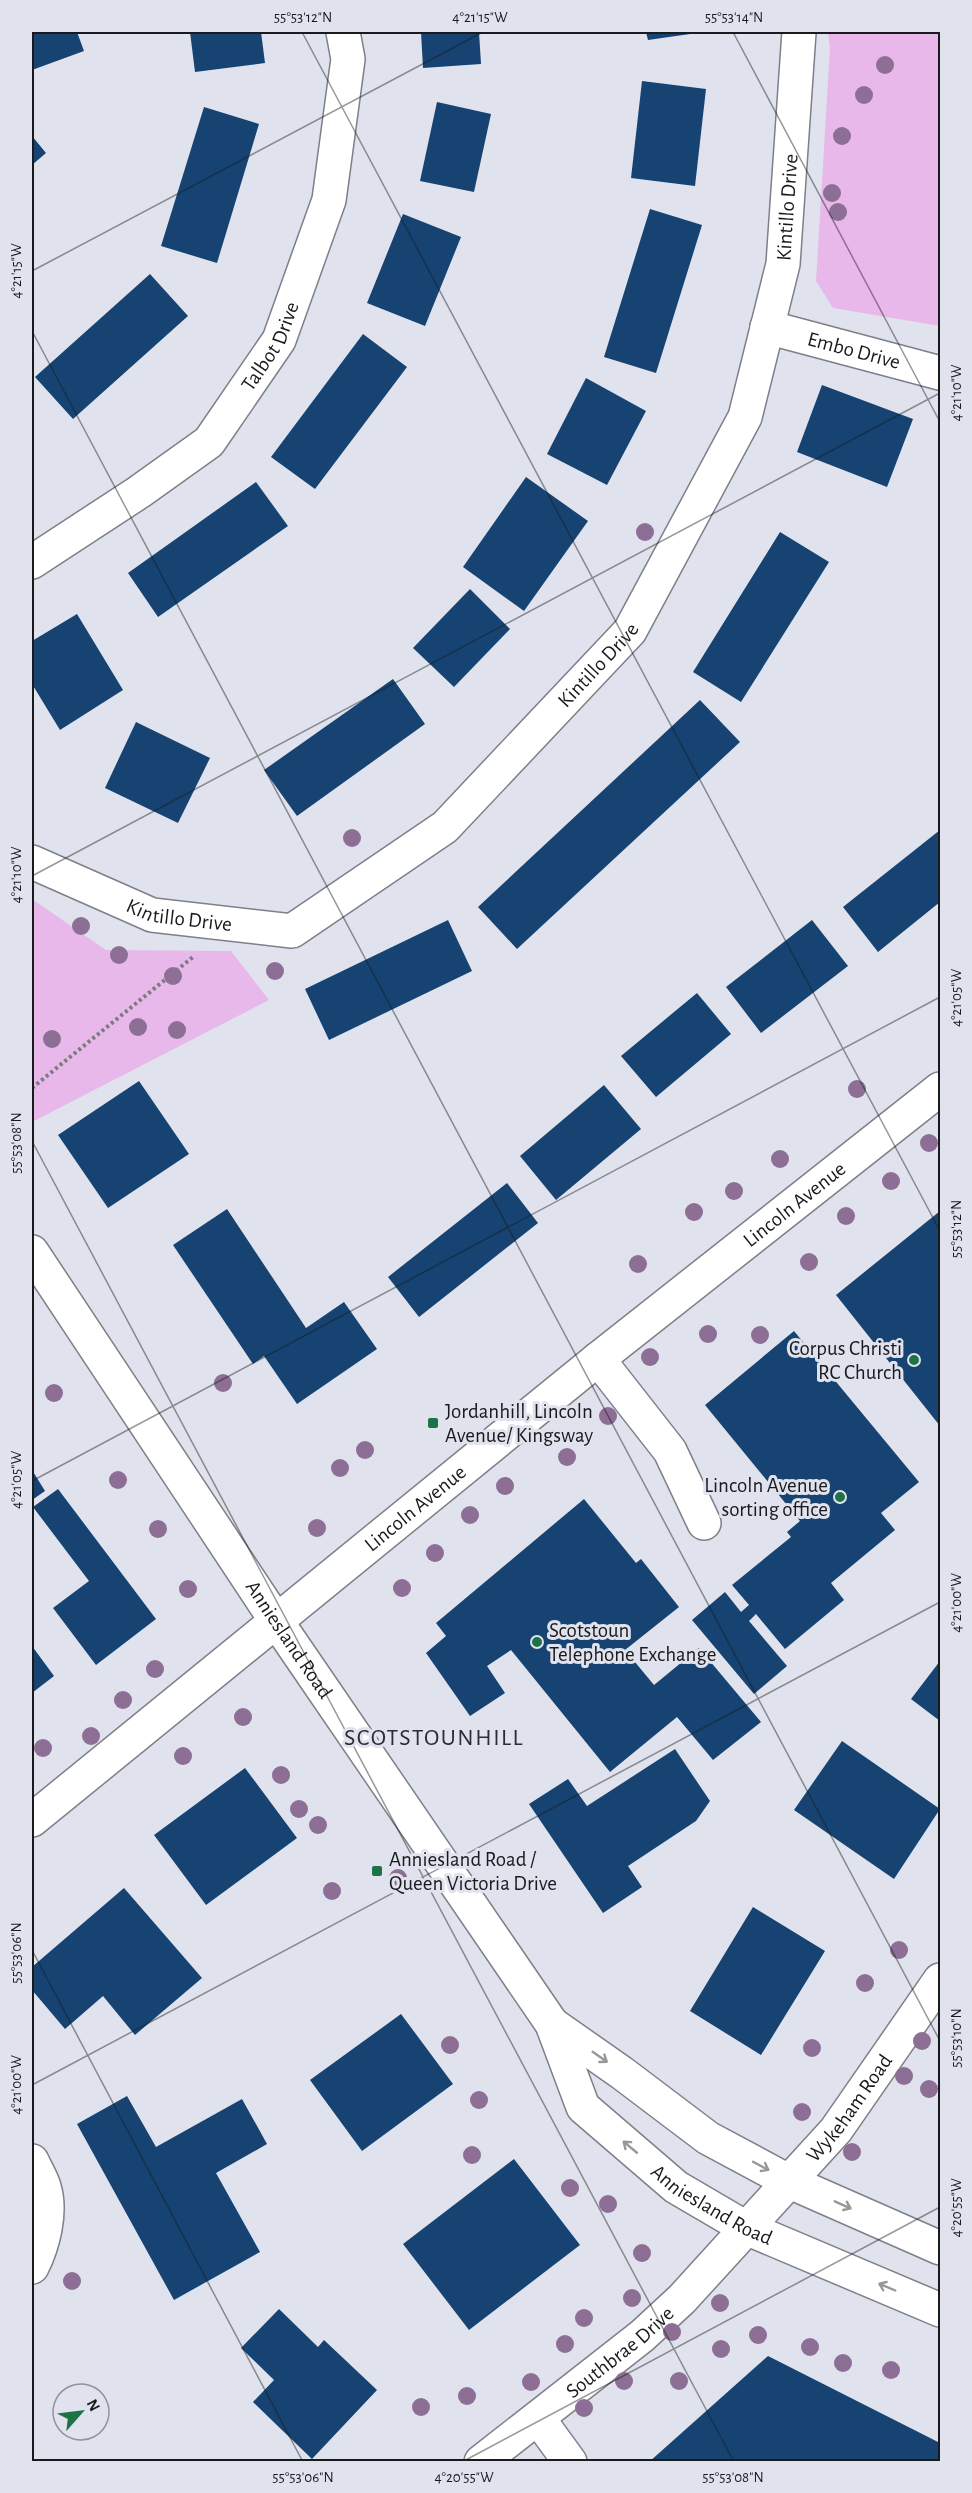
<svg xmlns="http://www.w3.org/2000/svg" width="972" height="2493" font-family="'Alegreya Sans',sans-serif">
	<rect width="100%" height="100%" fill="#e0e3ed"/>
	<path fill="#e7b8e9" d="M 828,32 L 940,32 L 940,326 L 833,308 L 816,281 L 830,48 Z
		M 32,899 L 106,950 L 231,951 L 269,1000 L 32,1122 Z"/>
	<path fill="#164372" d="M 32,32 L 77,32 L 84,51 L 32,70 Z
		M 190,32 L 261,32 L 265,63 L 195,72 Z
		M 421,32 L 479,32 L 481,64 L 423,68 Z
		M 646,32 L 697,32 L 697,33 L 648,40 Z
		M 642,81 L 706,89 L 695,186 L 631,178 Z
		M 437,102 L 491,114 L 474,192 L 420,181 Z
		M 204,107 L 259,124 L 217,263 L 161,246 Z
		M 32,136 L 46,153 L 32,165 Z
		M 650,209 L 702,225 L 656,373 L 604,357 Z
		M 403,214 L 461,237 L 425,326 L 367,303 Z
		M 150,274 L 188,316 L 73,419 L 35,377 Z
		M 363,334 L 407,367 L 315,489 L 271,457 Z
		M 586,378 L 646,411 L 607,485 L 547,454 Z
		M 822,385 L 913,419 L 887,487 L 797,452 Z
		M 526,477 L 588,521 L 524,611 L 463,567 Z
		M 256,482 L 288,526 L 158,617 L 128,573 Z
		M 780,532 L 829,562 L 741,702 L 693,672 Z
		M 470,589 L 510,629 L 454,687 L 413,648 Z
		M 77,614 L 123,690 L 60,730 L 32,684 L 32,641 Z
		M 393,679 L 425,724 L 297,816 L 264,770 Z
		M 700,700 L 740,742 L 517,949 L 478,907 Z
		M 136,722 L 210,758 L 178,823 L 105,788 Z
		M 940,830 L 940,902 L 878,952 L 843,907 Z
		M 448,920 L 472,971 L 329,1040 L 305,989 Z
		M 812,920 L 848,966 L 761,1033 L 726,987 Z
		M 697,993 L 731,1034 L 656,1097 L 621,1056 Z
		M 139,1081 L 189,1154 L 108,1208 L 58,1135 Z
		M 604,1085 L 641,1129 L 556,1200 L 520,1156 Z
		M 507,1183 L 538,1223 L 419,1317 L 388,1277 Z
		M 227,1209 L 306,1328 L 344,1302 L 377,1349 L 297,1404 L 264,1356 L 253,1364 L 173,1245 Z
		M 940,1211 L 940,1426 L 836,1295 Z
		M 794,1331 L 919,1482 L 881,1513 L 895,1530 L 831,1583 L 844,1600 L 785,1649 L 756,1614 L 749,1621 L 787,1666 L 754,1694 L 692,1620 L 725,1592 L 741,1612 L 749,1605 L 732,1585 L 791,1537 L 787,1532 L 800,1521 L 705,1405 Z
		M 32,1470 L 45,1491 L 32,1500 Z
		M 58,1489 L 156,1619 L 96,1665 L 53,1608 L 89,1581 L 33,1507 Z
		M 584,1499 L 636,1563 L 641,1559 L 679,1607 L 625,1650 L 654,1685 L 699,1648 L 761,1722 L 713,1760 L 677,1717 L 610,1772 L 511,1650 L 487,1666 L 505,1693 L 470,1716 L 426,1653 L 446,1636 L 436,1623 Z
		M 32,1646 L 54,1676 L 32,1693 Z
		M 940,1661 L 940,1721 L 911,1699 Z
		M 842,1741 L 940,1809 L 894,1879 L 794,1810 Z
		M 675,1749 L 710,1801 L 696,1821 L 628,1866 L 642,1887 L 603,1913 L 529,1804 L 568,1779 L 587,1806 Z
		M 245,1768 L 297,1838 L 206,1905 L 154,1835 Z
		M 124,1888 L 202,1978 L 135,2035 L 103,1996 L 65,2029 L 32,1990 L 32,1967 Z
		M 753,1907 L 825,1951 L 761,2055 L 690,2011 Z
		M 401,2014 L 453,2084 L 362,2151 L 310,2080 Z
		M 127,2096 L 156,2147 L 242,2099 L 267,2144 L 216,2173 L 260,2252 L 174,2300 L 77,2124 Z
		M 514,2159 L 580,2245 L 469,2330 L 403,2244 Z
		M 279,2309 L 318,2347 L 324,2340 L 377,2390 L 312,2459 L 253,2402 L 274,2380 L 241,2348 Z
		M 768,2356 L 940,2443 L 940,2462 L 649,2462 Z"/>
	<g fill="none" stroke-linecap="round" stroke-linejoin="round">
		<defs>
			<g id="minor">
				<path id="s1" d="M 767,327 L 940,373"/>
				<path id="s2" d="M 32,562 L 139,492 L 209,442 L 279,340 L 329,200 L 348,59 L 343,32"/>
				<path id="s3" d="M 32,862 L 152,915 L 292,931 L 445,827 L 630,631 L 745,417 L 783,264 L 799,32"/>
				<path id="s4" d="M 32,1252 L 277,1622 L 552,2024 L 583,2107 L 676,2187 L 746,2228 L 940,2310"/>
				<path d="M 598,1359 L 670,1451 L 704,1523"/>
				<path id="s5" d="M 32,1820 L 598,1359 L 940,1089"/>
				<path d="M 552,2024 L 622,2073 L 708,2138 L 790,2182 L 940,2248"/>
				<path d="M 32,2161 C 36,2170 42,2179 44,2187 C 52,2212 43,2245 32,2267"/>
				<path d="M 538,2418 L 570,2462"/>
				<path id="s6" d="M 481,2462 L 642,2336 L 682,2299 L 836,2130 L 940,1980"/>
			</g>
		</defs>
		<use href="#minor" stroke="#7d7f89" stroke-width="36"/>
		<path stroke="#7a7c82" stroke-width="4" stroke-dasharray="3 3" stroke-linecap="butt" d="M 32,1088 L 193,957"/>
		<use href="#minor" stroke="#fff" stroke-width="33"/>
	</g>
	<g fill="#8d6e95">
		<circle cx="885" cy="65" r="9"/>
		<circle cx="864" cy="95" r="9"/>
		<circle cx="842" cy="136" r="9"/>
		<circle cx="832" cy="193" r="9"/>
		<circle cx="838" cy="212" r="9"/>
		<circle cx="645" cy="532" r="9"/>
		<circle cx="352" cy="838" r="9"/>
		<circle cx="81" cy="926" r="9"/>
		<circle cx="119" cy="955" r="9"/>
		<circle cx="275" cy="971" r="9"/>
		<circle cx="173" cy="976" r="9"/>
		<circle cx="138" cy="1027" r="9"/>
		<circle cx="177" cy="1030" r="9"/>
		<circle cx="52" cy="1039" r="9"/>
		<circle cx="857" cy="1089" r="9"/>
		<circle cx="929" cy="1143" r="9"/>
		<circle cx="780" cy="1159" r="9"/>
		<circle cx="891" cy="1181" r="9"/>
		<circle cx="734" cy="1191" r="9"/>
		<circle cx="694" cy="1212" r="9"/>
		<circle cx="846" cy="1216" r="9"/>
		<circle cx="809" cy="1262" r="9"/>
		<circle cx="638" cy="1264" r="9"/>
		<circle cx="708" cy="1334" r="9"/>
		<circle cx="760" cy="1335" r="9"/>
		<circle cx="650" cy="1357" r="9"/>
		<circle cx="223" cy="1383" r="9"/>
		<circle cx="54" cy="1393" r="9"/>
		<circle cx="608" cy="1416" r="9"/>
		<circle cx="365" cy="1450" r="9"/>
		<circle cx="567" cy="1457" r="9"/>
		<circle cx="340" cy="1468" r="9"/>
		<circle cx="118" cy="1480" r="9"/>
		<circle cx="505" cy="1486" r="9"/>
		<circle cx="470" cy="1515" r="9"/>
		<circle cx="317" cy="1528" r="9"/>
		<circle cx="158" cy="1529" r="9"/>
		<circle cx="435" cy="1553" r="9"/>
		<circle cx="402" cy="1588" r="9"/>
		<circle cx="188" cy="1589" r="9"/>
		<circle cx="155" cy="1669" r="9"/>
		<circle cx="123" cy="1700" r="9"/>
		<circle cx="243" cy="1717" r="9"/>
		<circle cx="91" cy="1736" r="9"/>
		<circle cx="43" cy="1748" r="9"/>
		<circle cx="183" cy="1756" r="9"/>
		<circle cx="281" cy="1775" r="9"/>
		<circle cx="299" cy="1809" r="9"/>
		<circle cx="318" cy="1825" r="9"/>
		<circle cx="398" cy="1878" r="9"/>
		<circle cx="332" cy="1891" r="9"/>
		<circle cx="899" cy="1950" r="9"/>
		<circle cx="865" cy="1983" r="9"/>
		<circle cx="922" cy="2041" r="9"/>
		<circle cx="450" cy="2045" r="9"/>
		<circle cx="812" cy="2048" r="9"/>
		<circle cx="904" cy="2076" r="9"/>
		<circle cx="929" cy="2089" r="9"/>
		<circle cx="479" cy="2100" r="9"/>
		<circle cx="802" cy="2112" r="9"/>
		<circle cx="852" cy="2152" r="9"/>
		<circle cx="472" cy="2155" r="9"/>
		<circle cx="570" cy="2188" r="9"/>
		<circle cx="608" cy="2204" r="9"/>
		<circle cx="642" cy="2253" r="9"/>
		<circle cx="72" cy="2281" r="9"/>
		<circle cx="632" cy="2298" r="9"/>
		<circle cx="720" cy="2303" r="9"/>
		<circle cx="584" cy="2318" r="9"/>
		<circle cx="672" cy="2332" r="9"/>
		<circle cx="758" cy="2335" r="9"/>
		<circle cx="565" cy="2344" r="9"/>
		<circle cx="810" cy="2347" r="9"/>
		<circle cx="721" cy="2349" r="9"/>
		<circle cx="843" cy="2363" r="9"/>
		<circle cx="891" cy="2370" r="9"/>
		<circle cx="624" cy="2381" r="9"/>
		<circle cx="679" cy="2381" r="9"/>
		<circle cx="531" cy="2382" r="9"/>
		<circle cx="467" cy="2396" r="9"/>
		<circle cx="421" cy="2407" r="9"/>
		<circle cx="584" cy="2408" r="9"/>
	</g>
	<defs><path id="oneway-shaft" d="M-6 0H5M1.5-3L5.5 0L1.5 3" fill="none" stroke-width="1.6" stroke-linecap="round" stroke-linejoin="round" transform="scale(1.5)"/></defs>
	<g stroke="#989899">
		<use href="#oneway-shaft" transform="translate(600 2057) rotate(35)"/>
		<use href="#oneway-shaft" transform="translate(630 2147) rotate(-140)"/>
		<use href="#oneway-shaft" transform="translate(761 2166) rotate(28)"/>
		<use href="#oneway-shaft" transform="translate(843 2205) rotate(24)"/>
		<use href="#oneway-shaft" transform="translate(887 2287) rotate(-157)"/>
	</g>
	<path fill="none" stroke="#191a1d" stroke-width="1.5" stroke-opacity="0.45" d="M 302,32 L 940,1231M 733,32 L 940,422M 32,271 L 483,32M 32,331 L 940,2041M 32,876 L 940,393M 32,1141 L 734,2462M 32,1481 L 940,997M 32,1950 L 303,2462M 32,2085 L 940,1602M 462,2462 L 940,2207"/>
	<g fill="#1d7346" stroke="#e0e3ed" stroke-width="2">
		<circle cx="914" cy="1360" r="6"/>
		<rect x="427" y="1417" width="12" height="12" rx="3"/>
		<circle cx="840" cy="1497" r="6"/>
		<circle cx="537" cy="1642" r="6"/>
		<rect x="371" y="1865" width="12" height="12" rx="3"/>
	</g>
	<g text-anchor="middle" stroke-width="6" stroke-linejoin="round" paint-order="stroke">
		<g font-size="21" fill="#191a1d" stroke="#e0e3ed">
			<text dy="7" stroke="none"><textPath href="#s3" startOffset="1184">Kintillo Drive</textPath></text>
			<text dy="7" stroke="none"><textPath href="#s2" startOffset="328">Talbot Drive</textPath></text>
			<text dy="7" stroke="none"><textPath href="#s1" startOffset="90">Embo Drive</textPath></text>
			<text dy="7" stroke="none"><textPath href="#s3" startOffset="680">Kintillo Drive</textPath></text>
			<text dy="7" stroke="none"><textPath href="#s3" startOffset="158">Kintillo Drive</textPath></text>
			<text dy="7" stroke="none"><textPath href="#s5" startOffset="980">Lincoln Avenue</textPath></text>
			<text dy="7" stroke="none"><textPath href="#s5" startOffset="494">Lincoln Avenue</textPath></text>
			<text dy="7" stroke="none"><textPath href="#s4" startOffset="465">Anniesland Road</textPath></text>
			<text dy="7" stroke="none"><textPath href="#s6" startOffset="513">Wykeham Road</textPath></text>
			<text dy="7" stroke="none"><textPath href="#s4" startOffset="1182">Anniesland Road</textPath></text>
			<text dy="7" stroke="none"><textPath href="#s6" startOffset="177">Southbrae Drive</textPath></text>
		</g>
		<g font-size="21" fill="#191a1d" stroke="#e0e3ed" text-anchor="start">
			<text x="902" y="1355" text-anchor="end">Corpus Christi<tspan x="902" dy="24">RC Church</tspan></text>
			<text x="445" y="1418">Jordanhill, Lincoln<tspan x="445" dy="24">Avenue/ Kingsway</tspan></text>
			<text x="828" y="1492" text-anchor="end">Lincoln Avenue<tspan x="828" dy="24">sorting office</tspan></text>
			<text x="549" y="1637">Scotstoun<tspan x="549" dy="24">Telephone Exchange</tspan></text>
			<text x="389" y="1866">Anniesland Road /<tspan x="389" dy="24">Queen Victoria Drive</tspan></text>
		</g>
		<g font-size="24" letter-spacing="1.5" fill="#2b2d35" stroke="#e0e3ed">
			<text x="434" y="1745">SCOTSTOUNHILL</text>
		</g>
	</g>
	<rect width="972" height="2493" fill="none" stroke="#e0e3ed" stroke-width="66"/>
	<g transform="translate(81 2412) rotate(62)"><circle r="28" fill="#e0e3ed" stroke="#90939a" stroke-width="1.5"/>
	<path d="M0-4.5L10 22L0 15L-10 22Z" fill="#1d7346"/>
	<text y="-9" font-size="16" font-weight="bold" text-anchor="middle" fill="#191a1d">N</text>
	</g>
	<rect x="33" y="33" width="906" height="2427" fill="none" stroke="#191a1d" stroke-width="2"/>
	<g font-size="15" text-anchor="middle" fill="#191a1d">
		<text x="303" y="22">55°53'12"N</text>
		<text x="480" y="22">4°21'15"W</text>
		<text x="734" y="22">55°53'14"N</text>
		<text transform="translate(16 271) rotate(-90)" y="5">4°21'15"W</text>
		<text transform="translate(956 393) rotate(-90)" y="5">4°21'10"W</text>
		<text transform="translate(16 875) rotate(-90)" y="5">4°21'10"W</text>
		<text transform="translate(956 998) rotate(-90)" y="5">4°21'05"W</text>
		<text transform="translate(16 1143) rotate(-90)" y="5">55°53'08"N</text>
		<text transform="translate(956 1229) rotate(-90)" y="5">55°53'12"N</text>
		<text transform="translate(16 1480) rotate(-90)" y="5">4°21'05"W</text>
		<text transform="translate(956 1603) rotate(-90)" y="5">4°21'00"W</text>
		<text transform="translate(16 1953) rotate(-90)" y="5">55°53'06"N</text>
		<text transform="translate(956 2038) rotate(-90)" y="5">55°53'10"N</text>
		<text transform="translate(16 2085) rotate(-90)" y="5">4°21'00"W</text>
		<text transform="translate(956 2208) rotate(-90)" y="5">4°20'55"W</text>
		<text x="303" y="2482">55°53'06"N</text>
		<text x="464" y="2482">4°20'55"W</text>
		<text x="733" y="2482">55°53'08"N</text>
	</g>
</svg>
